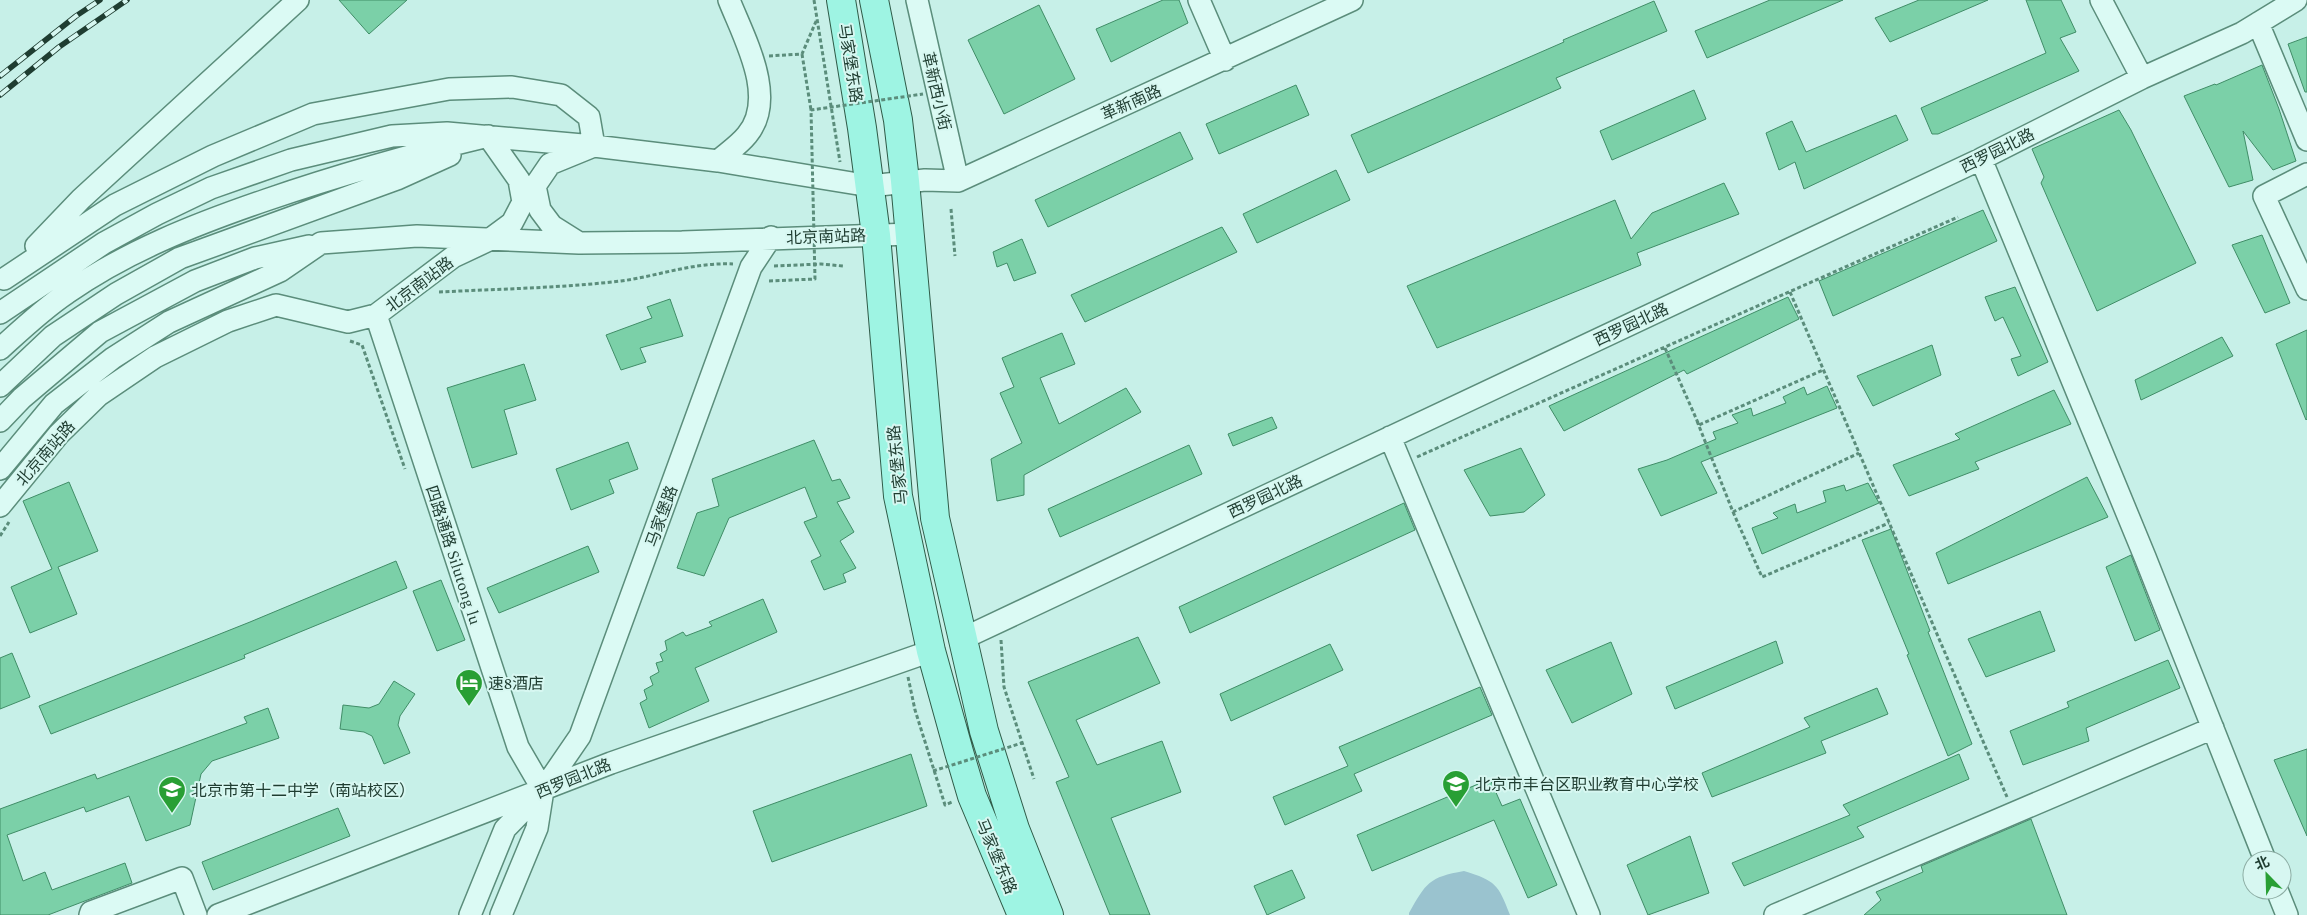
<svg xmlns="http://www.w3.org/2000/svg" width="2307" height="915" font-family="Spectral,'Noto Sans SC',serif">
	<rect width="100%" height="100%" fill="#c7f0e8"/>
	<path fill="#9ac3cf" d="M 1464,871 C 1496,881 1498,884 1510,915 L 1409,915 L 1409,913 C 1426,883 1429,877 1464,871 Z"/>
	<path fill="#7bd0a8" stroke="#408d67" d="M 339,0 L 407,0 L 369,34 Z
		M 1163,0 L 1179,0 L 1188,23 L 1111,62 L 1096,29 Z
		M 1770,0 L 1843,0 L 1707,58 L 1695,31 Z
		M 1919,0 L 1988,0 L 1890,42 L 1875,18 Z
		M 2026,0 L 2061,0 L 2076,32 L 2060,38 L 2079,71 L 1938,134 L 1932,134 L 1921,108 L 2046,53 Z
		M 1654,1 L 1667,31 L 1556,78 L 1561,88 L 1368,173 L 1351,135 L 1564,42 L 1563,40 Z
		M 1039,5 L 1075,79 L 1004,114 L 968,40 Z
		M 2307,37 L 2307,92 L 2305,92 L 2288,44 Z
		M 2262,65 L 2279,109 L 2296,161 L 2273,170 L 2243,131 L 2253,180 L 2229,187 L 2184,96 L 2215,84 L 2216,85 Z
		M 1296,85 L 1309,115 L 1219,154 L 1206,124 Z
		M 1694,90 L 1706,119 L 1612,160 L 1600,131 Z
		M 2119,110 L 2131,130 L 2196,263 L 2097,311 L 2041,183 L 2044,177 L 2032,149 Z
		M 1896,115 L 1908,140 L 1804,189 L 1795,162 L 1779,170 L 1766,133 L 1792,121 L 1806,152 Z
		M 1180,132 L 1193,159 L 1048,227 L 1035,200 Z
		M 1336,170 L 1350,200 L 1257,243 L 1243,214 Z
		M 1724,183 L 1739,214 L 1637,253 L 1641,265 L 1437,348 L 1407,286 L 1615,200 L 1631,239 L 1652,213 Z
		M 1983,210 L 1997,241 L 1833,316 L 1819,281 Z
		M 1222,227 L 1237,252 L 1085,322 L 1071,295 Z
		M 2262,235 L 2290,303 L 2265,313 L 2232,245 Z
		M 1022,239 L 1036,273 L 1014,281 L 1007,263 L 997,267 L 993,252 Z
		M 2015,287 L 2048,362 L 2018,376 L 2011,359 L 2021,356 L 2003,317 L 1995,321 L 1985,297 Z
		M 1788,297 L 1799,319 L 1687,374 L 1684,370 L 1564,431 L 1549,406 Z
		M 670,299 L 683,336 L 640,348 L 646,362 L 621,370 L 606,335 L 652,318 L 647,307 Z
		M 2307,330 L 2307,419 L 2306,420 L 2276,344 Z
		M 1062,333 L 1075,364 L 1040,378 L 1059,424 L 1126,388 L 1141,412 L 1024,475 L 1024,495 L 997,501 L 991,459 L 1022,443 L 1000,393 L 1014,387 L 1002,358 Z
		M 2222,337 L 2233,356 L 2141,400 L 2135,380 Z
		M 1932,345 L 1941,375 L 1873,406 L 1857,376 Z
		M 524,364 L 536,400 L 504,410 L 517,454 L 472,468 L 447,388 Z
		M 1827,386 L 1837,408 L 1701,462 L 1717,493 L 1661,516 L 1638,469 L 1667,460 L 1716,439 L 1713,432 L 1738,423 L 1732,415 L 1751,408 L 1753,416 L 1786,403 L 1783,397 L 1804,387 L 1807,395 Z
		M 2054,390 L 2071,424 L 1975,462 L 1979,469 L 1909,496 L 1893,465 L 1960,439 L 1955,434 Z
		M 1272,417 L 1277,428 L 1233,446 L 1228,434 Z
		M 814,440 L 832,481 L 840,479 L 850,498 L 837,502 L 854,532 L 840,541 L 856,568 L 843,574 L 846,582 L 824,590 L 811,561 L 821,556 L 804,522 L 817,517 L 805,487 L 729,518 L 704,576 L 677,568 L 697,513 L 719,506 L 712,479 Z
		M 628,442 L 638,469 L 609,480 L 614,493 L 571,510 L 556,469 Z
		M 1189,445 L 1202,474 L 1060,537 L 1048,509 Z
		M 1521,448 L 1545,495 L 1524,512 L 1490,516 L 1464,470 Z
		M 2087,477 L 2108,517 L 1948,584 L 1936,553 Z
		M 69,482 L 98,551 L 58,567 L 77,614 L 30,633 L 11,587 L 52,569 L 23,501 Z
		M 1868,483 L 1879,503 L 1762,554 L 1752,528 L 1778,518 L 1773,513 L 1795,504 L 1797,513 L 1826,502 L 1823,491 L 1844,485 L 1846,491 Z
		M 1404,503 L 1415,530 L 1190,633 L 1179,607 Z
		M 1891,529 L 1930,631 L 1928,632 L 1972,744 L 1948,756 L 1907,655 L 1909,654 L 1862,540 Z
		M 588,546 L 599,572 L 499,613 L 487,588 Z
		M 2131,555 L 2160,630 L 2135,641 L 2106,567 Z
		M 396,561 L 407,588 L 244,655 L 245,658 L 51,734 L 39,706 L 250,622 Z
		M 441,580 L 465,640 L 437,651 L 413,591 Z
		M 763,599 L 777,632 L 695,668 L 709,701 L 649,728 L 640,703 L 647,699 L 644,690 L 653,685 L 650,677 L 659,672 L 656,663 L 663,661 L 660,654 L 667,650 L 665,641 L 683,632 L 686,636 L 712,626 L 709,622 Z
		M 2040,611 L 2055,651 L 1986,677 L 1968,639 Z
		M 1138,637 L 1160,683 L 1076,720 L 1097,765 L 1162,741 L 1181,792 L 1111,818 L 1150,915 L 1110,915 L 1056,782 L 1069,777 L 1028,682 Z
		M 1776,641 L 1783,663 L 1675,709 L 1666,687 Z
		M 1611,642 L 1632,694 L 1572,723 L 1546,670 Z
		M 1330,644 L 1343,670 L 1231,721 L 1220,694 Z
		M 12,653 L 30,697 L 0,709 L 0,658 Z
		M 2168,660 L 2180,688 L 2086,728 L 2089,741 L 2023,765 L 2010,731 L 2069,707 L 2067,702 Z
		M 394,681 L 415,694 L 400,716 L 398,725 L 410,753 L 384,764 L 372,736 L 364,732 L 340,729 L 343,705 L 369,708 L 379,704 Z
		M 1480,687 L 1492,715 L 1354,774 L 1362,791 L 1285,825 L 1273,797 L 1348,766 L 1339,747 Z
		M 1877,688 L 1888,714 L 1821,741 L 1826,753 L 1712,797 L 1702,773 L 1810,727 L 1804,718 Z
		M 268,708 L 279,738 L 212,761 L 201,774 L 190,825 L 146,841 L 129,796 L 86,812 L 84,807 L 7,835 L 23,881 L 45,872 L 52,890 L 125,863 L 132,883 L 48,915 L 0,915 L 0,809 L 95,774 L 97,779 L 247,723 L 244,717 Z
		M 2307,749 L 2307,836 L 2274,760 Z
		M 911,754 L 927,806 L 772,862 L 753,811 Z
		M 1959,754 L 1969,779 L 1857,827 L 1864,837 L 1744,886 L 1732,863 L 1850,815 L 1843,805 Z
		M 1490,779 L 1502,806 L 1520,799 L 1557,885 L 1528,898 L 1494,820 L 1372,871 L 1357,835 Z
		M 338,808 L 350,836 L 213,890 L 202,862 Z
		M 2031,819 L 2067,915 L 1864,915 L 1881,900 L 1876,892 L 1923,872 L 1921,866 Z
		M 1690,836 L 1709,893 L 1648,915 L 1627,865 Z
		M 1292,870 L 1305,898 L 1267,915 L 1254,886 Z"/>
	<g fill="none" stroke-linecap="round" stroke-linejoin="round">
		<defs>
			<path id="minor" d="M 917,0 L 958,181
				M 1199,0 L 1225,60
				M 2101,0 L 2142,78
				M 2258,23 L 2307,140
				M 1981,159 L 2145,557 L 2265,860
				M 718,161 C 727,153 739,145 747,135 C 778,98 744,38 729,0
				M 2307,174 L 2264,196 L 2307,289
				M 36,246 L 81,199 L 298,0
				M 4,279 L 115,205 L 213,156 L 313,114 L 449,89 L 512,87 L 561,95 L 589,117 L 594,146 L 550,164 L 535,186 L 540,210 L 552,226 L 579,243
				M 0,313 L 104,243 L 157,214 L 211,188 L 291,160 L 392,136 L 447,133 L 594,146 L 718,161 L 870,186 L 925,180 L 958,181 L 1352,0
				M 376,315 L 518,747 L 543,790
				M 0,349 C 21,330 43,309 67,293 C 127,251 196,224 266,200 C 339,175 413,154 488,136 L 519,180 L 523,202 L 512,223 L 489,240 L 453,257 L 376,315 L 348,322 L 276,305 L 228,321 L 155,357 L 99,395 L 59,434 L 0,506
				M 0,386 L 53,336 L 116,294 L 180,258 L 397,179 L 450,155
				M 0,421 L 22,398 L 100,332 L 195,281 L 255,258 L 309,246
				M 1390,437 L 1589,915
				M 0,469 L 54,404 L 113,358 L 169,322 L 280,271 L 321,243 L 417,236 L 579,243 L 682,242 L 911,234
				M 962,639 L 1981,159 L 2142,78 L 2242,33 L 2296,0
				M 2277,890 L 2287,915
				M 90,915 L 91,912 L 182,878 L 196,915
				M 218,915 L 611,763 L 931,651
				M 470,915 L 505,829 L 543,790 L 580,736 L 751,267 L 771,237
				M 501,915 L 537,828 L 543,790
				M 1775,915 L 2213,728"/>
			<path id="major" d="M 841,0 L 862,128 L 876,235 L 898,496 L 931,651 L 959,752 L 972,796 L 1022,915
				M 874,0 L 898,120 L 905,181 L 935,518 L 984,731 L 1015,829 L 1049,915"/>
		</defs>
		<use href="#minor" stroke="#5b8d7b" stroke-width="24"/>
		<use href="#major" stroke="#2f5b48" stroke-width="30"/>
		<path stroke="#5b8d7b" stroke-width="3" stroke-dasharray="4 2.5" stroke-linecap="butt" d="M 814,0 L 840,162
			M 802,54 L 811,110
			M 769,56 L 802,54 L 817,19
			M 951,209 L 955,256
			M 774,266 L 821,264 L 843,266
			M 439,292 C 499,289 560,288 621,281 C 658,276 694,262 733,264
			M 1790,292 L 2007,797
			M 350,341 L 362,345 L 405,469
			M 1665,348 L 1699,425 L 1823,370
			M 1697,421 L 1733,512 L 1859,453
			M 1417,457 L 1958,217
			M 1733,512 L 1762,577 L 1889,523
			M 0,536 L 9,522
			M 1001,640 L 1004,687 L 1034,779
			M 908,677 L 915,710 L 945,805 L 952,802"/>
		<use href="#minor" stroke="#dbfaf4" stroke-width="21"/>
		<use href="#major" stroke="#9ef4e3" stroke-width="28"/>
		<defs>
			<path id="rail" d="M 0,76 L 76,16 L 100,0
				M 0,95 L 59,47 L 127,0"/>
		</defs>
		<use href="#rail" stroke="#1f3d31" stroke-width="5.5"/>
		<use href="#rail" stroke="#d7f7f1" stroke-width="4" stroke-dasharray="11" stroke-linecap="butt"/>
		<path stroke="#5b8d7b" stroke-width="3" stroke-dasharray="4 2.5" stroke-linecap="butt" d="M 769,281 L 815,279 L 811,110 L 923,94
			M 933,771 L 1022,743"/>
	</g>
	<defs>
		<symbol id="hotel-pin" viewBox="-11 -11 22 30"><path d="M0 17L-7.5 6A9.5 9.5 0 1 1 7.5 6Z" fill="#289f34" stroke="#d7f7f1"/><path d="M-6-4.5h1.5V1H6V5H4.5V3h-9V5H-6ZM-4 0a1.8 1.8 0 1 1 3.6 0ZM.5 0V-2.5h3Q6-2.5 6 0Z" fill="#fff"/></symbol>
		<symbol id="school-pin" viewBox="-11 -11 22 30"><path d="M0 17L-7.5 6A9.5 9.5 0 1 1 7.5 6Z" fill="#289f34" stroke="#d7f7f1"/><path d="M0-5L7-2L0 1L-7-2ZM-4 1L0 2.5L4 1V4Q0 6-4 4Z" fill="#fff"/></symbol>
	</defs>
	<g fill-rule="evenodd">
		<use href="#hotel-pin" x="453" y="667" width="32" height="43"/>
		<use href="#school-pin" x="1440" y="768" width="32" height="43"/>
		<use href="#school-pin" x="156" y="774" width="32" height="43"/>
	</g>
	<g text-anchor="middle" stroke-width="4" stroke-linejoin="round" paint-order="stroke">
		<g font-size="16" fill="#1f3d31" stroke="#d7f7f1">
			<text transform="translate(851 63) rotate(81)" y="6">马家堡东路</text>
			<text transform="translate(937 91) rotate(77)" y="6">革新西小街</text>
			<text transform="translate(1131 102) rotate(-24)" y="6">革新南路</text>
			<text transform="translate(1997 150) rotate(-26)" y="6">西罗园北路</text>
			<text transform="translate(826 236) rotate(-2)" y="6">北京南站路</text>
			<text transform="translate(419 284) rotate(-37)" y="6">北京南站路</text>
			<text transform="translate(1631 324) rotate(-25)" y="6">西罗园北路</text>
			<text transform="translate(45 453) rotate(-49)" y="6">北京南站路</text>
			<text transform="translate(897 465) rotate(-96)" y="6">马家堡东路</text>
			<text transform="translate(1265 496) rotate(-25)" y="6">西罗园北路</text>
			<text transform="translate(661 516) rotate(-70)" y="6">马家堡路</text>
			<text transform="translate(454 555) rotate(72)" y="6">四路通路 Silutong lu</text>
			<text transform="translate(573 778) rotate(-22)" y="6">西罗园北路</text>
			<text transform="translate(997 856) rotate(67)" y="6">马家堡东路</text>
		</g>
		<g font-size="16" fill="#1f3d31" stroke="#d7f7f1" text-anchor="start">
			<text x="488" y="689">速8酒店</text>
			<text x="1475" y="790">北京市丰台区职业教育中心学校</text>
			<text x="191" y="796">北京市第十二中学（南站校区）</text>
		</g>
	</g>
	<g transform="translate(2267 875) rotate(337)"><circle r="24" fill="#d7f7f1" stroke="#8dada4"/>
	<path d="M0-4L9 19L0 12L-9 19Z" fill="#289f34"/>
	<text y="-8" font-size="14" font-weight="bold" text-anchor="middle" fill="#1f3d31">北</text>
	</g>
</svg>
